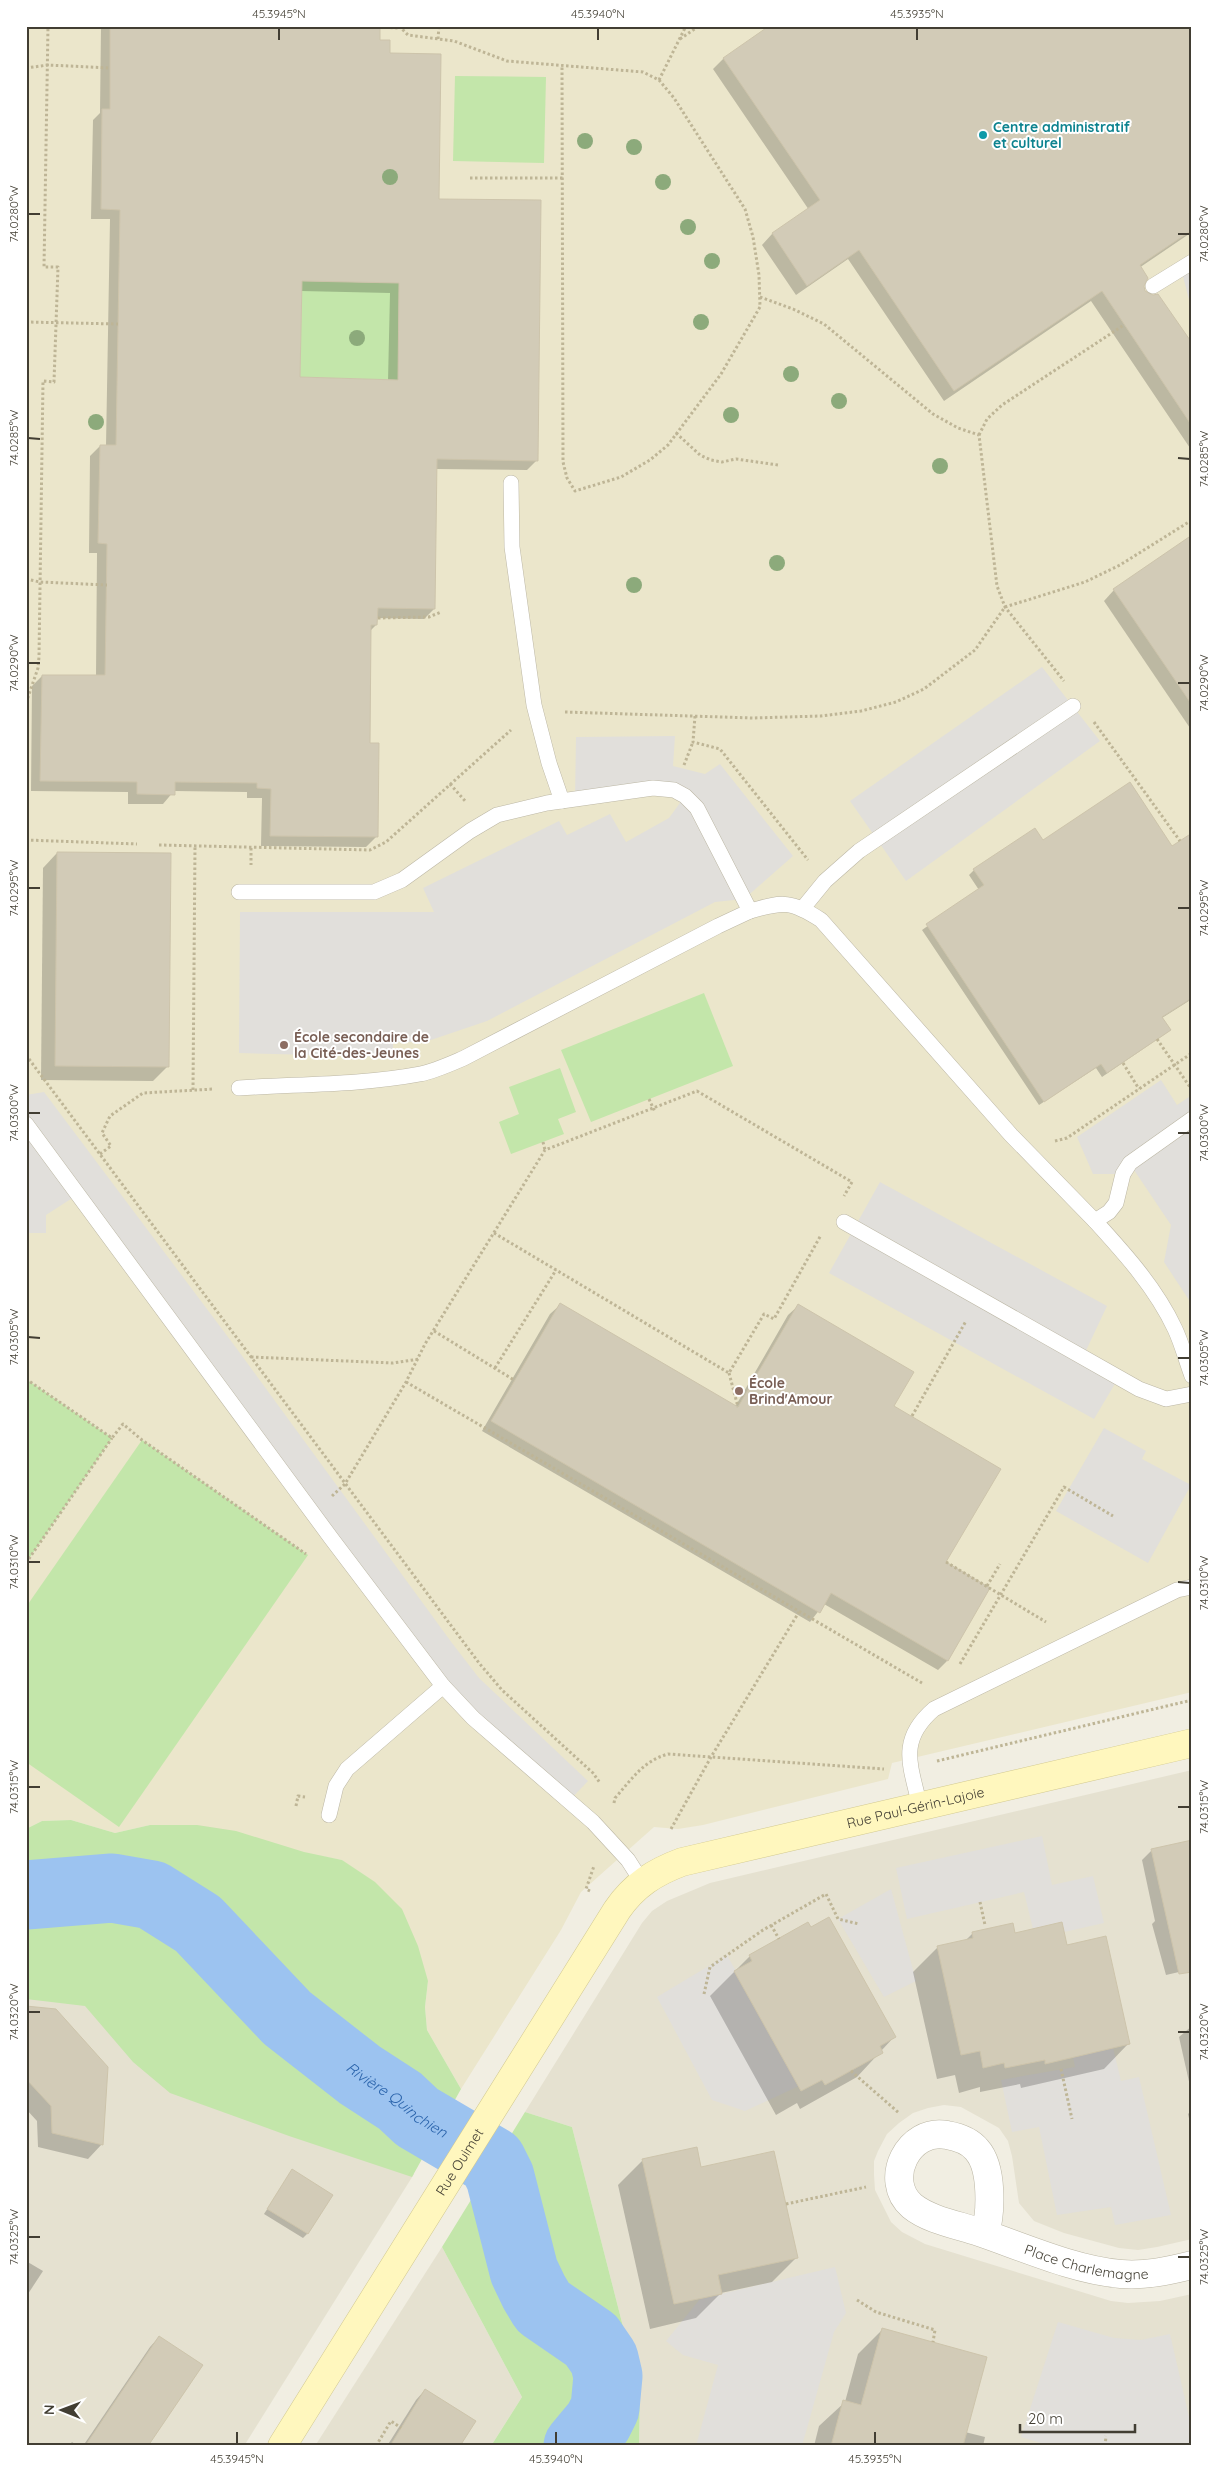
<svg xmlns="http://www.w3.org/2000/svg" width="1218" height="2472" font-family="Quicksand,sans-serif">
	<rect width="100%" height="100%" fill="#f1eee2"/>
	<g fill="#e5e1d0">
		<path d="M 1192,1770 L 1192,2239 L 1157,2247 L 1138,2250 L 1119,2248 L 1064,2233 L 1034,2221 L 1019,2203 L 1012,2156 L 1008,2141 L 999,2128 L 961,2107 L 944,2105 L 928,2108 L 913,2113 L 899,2123 L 887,2134 L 878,2151 L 874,2161 L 874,2175 L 875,2190 L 891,2222 L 902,2232 L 925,2244 L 1111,2301 L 1128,2303 L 1160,2301 L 1192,2294 L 1192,2446 L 639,2446 L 640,2393 L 572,2127 L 525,2112 L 642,1923 L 652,1911 L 667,1901 L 710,1883 Z"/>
		<path d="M 26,1922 L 414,2174 L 244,2446 L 26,2446 Z"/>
		<path d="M 442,2247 L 522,2397 L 491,2446 L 315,2446 Z"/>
	</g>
	<path fill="#ebe6cb" d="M 26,26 L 1192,26 L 1192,1692 L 892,1763 L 888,1779 L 703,1825 L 678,1829 L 654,1827 L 581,1892 L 561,1930 L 461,2089 L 427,2030 L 425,2007 L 428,1981 L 342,1860 L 150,1825 L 115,1833 L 71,1820 L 42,1821 L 26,1829 Z"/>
	<g fill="#c3e6aa">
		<path d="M 455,76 L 546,77 L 544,163 L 453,161 Z"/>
		<path d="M 302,281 L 399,283 L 398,380 L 300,377 Z"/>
		<path d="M 704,993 L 733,1066 L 591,1122 L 561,1050 Z"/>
		<path d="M 560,1068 L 576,1112 L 558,1119 L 564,1134 L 511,1154 L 499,1122 L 519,1114 L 509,1087 Z"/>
		<path d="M 26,1379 L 112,1438 L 26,1563 Z"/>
		<path d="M 142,1440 L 308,1555 L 119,1827 L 26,1762 L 26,1607 Z"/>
		<path d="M 71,1820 L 115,1833 L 150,1825 L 197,1825 L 236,1831 L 304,1852 L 342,1860 L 375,1882 L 402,1909 L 418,1946 L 428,1981 L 425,2007 L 427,2030 L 461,2089 L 412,2177 L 289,2136 L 170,2093 L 133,2062 L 85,2006 L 26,1999 L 26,1829 L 42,1821 Z"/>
		<path d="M 525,2112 L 572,2127 L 640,2393 L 639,2446 L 491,2446 L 522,2397 L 442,2247 Z"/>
	</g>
	<g fill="#e1dfdb">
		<path d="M 1192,262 L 1192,311 L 1181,269 Z"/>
		<path d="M 1042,667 L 1100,741 L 906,881 L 850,801 Z"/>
		<path d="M 675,736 L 673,766 L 705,774 L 720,764 L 793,856 L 744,899 L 715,902 L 487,1021 L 425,1042 L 393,1042 L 393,1057 L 239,1053 L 240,912 L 434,912 L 423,888 L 559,821 L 567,835 L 610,814 L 626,842 L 669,818 L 685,796 L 674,790 L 575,799 L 576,737 Z"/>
		<path d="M 1161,1080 L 1177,1105 L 1192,1095 L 1192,1299 L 1189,1300 L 1164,1262 L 1171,1225 L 1130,1164 L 1123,1174 L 1093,1174 L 1077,1137 Z"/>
		<path d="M 44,1092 L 237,1349 L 452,1643 L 479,1678 L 588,1781 L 569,1801 L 473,1718 L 77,1195 L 46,1215 L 46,1233 L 26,1233 L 26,1095 Z"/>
		<path d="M 880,1182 L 1107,1306 L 1083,1357 L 1119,1377 L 1094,1419 L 829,1273 Z"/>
		<path d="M 1104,1428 L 1146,1451 L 1142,1459 L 1191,1485 L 1148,1563 L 1056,1511 Z"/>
		<path d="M 1042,1836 L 1052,1885 L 1093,1876 L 1104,1923 L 1064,1932 L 1062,1922 L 1033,1929 L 1024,1892 L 907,1919 L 896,1868 Z"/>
		<path d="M 891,1889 L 916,1981 L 884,1997 L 838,1919 Z"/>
		<path d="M 727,1955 L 799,2086 L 745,2111 L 712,2100 L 657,1997 Z"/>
		<path d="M 1113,2048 L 1121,2081 L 1139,2077 L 1171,2215 L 1115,2225 L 1111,2207 L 1057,2215 L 1039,2127 L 1012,2132 L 1001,2080 L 1075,2067 L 1073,2057 Z"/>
		<path d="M 835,2267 L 846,2313 L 834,2332 L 802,2446 L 696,2446 L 718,2365 L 683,2355 L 666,2341 L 700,2299 Z"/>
		<path d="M 1058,2322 L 1114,2338 L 1141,2340 L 1170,2334 L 1192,2430 L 1192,2446 L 1051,2446 L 1021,2437 Z"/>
	</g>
	<g fill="#0003" fill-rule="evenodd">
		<path d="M 101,26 L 379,26 L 379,41 L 389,54 L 438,201 L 537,460 L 527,470 L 436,469 L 434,609 L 424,619 L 376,618 L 376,625 L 370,631 L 368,744 L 376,837 L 366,847 L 261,846 L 262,798 L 247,798 L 247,792 L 174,791 L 163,804 L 128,804 L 128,792 L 31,791 L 32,686 L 42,676 L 96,676 L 97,553 L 89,553 L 90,456 L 100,446 L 106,446 L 110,219 L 91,219 L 93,120 L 100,113 ZM 301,291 L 390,293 L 388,381 L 299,379 Z"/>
		<path d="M 1192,32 L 1192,232 L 1139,268 L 1144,292 L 1192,346 L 1192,451 L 1091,301 L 944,401 L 848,259 L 796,295 L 762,245 L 772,234 L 809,210 L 713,69 L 724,58 Z"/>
		<path d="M 1192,536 L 1192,731 L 1104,601 L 1114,590 Z"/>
		<path d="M 1035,829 L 1043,842 L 1192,847 L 1192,999 L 1162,1018 L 1170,1030 L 1165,1034 L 1102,1077 L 1096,1068 L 1039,1105 L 922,930 L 979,890 L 969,875 L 974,870 Z"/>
		<path d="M 57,853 L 167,1067 L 153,1081 L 41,1080 L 43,868 Z"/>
		<path d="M 560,1305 L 735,1407 L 788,1315 L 798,1306 L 944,1562 L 989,1588 L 947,1661 L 938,1670 L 824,1604 L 810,1622 L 482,1431 L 550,1314 Z"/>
		<path d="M 1152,1850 L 1192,1969 L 1166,1975 L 1152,1924 L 1155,1921 L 1142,1860 Z"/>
		<path d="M 973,1933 L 1014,1934 L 1066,1946 L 1128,2044 L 1104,2069 L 1021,2088 L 1020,2084 L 980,2092 L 980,2087 L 959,2093 L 955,2075 L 937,2079 L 913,1972 L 938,1947 L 965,1941 Z"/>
		<path d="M 750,1956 L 894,2037 L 857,2077 L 800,2109 L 797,2103 L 776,2115 L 710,1996 Z"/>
		<path d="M 26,2013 L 102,2144 L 88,2159 L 38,2147 L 37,2121 L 26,2109 Z"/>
		<path d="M 1192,2026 L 1192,2095 L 1179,2037 Z"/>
		<path d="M 1192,2110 L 1192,2131 L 1188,2114 Z"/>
		<path d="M 643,2160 L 700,2168 L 797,2257 L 772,2282 L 721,2293 L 696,2318 L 650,2329 L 618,2185 Z"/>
		<path d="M 292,2171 L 308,2233 L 303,2238 L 264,2214 Z"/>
		<path d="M 26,2261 L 43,2271 L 26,2297 Z"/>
		<path d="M 883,2329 L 965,2432 L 985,2437 L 983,2446 L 814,2446 L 819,2426 L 845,2402 L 858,2354 Z"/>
		<path d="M 159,2337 L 146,2446 L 83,2446 L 150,2347 Z"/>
		<path d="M 425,2390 L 458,2446 L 387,2446 L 416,2400 Z"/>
		<path d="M 72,2442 L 78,2446 L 68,2446 Z"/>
	</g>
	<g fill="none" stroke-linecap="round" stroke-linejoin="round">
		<path stroke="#9cc3f0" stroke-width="69" id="s1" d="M 26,1895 L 112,1888 L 152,1895 L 198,1924 L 287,2018 L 360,2075 L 400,2101 L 417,2117 L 492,2161 L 500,2177 L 524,2271 L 534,2292 L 543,2307 L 591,2340 L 604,2359 L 608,2376 L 605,2408 L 598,2422 L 578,2446"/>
	</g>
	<g fill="#d2cbb7" stroke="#cdc4ab" fill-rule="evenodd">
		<path d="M 110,26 L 380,26 L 380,40 L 390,40 L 390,53 L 441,54 L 439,199 L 541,200 L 538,461 L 437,459 L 435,609 L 378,608 L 377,625 L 371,625 L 370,743 L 379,743 L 378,837 L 270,836 L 271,789 L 257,788 L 257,783 L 175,782 L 175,795 L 137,794 L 137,782 L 40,781 L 42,675 L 105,675 L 107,544 L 98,543 L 100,445 L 116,445 L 120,210 L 101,209 L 102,109 L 110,109 ZM 302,281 L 399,283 L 398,380 L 300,377 Z"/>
		<path d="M 769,26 L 1192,26 L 1192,230 L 1140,265 L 1148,278 L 1144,286 L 1145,291 L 1153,295 L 1158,294 L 1192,343 L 1192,426 L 1102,291 L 954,391 L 859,250 L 807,286 L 772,233 L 820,200 L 723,58 Z"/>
		<path d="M 1192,535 L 1192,705 L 1113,589 Z"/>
		<path d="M 1130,782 L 1172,846 L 1192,833 L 1192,998 L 1162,1017 L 1171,1030 L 1107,1073 L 1101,1064 L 1044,1102 L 926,924 L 984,885 L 973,869 L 1035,828 L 1043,840 Z"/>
		<path d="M 57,852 L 171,853 L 169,1067 L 55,1066 Z"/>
		<path d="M 560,1303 L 738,1407 L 798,1304 L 914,1372 L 894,1406 L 1001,1469 L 946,1562 L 990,1588 L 948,1661 L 831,1593 L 820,1613 L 491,1421 Z"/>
		<path d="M 1192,1840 L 1192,1972 L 1179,1974 L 1151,1849 Z"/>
		<path d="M 829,1917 L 896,2037 L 880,2046 L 883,2053 L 825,2085 L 822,2080 L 801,2091 L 734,1971 L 752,1961 L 749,1955 L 808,1922 L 811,1927 Z"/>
		<path d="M 1062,1922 L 1067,1945 L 1106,1936 L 1130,2044 L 1045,2064 L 1045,2060 L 1005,2068 L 1004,2063 L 983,2068 L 980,2051 L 961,2055 L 937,1946 L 973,1938 L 972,1932 L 1013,1923 L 1015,1933 Z"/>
		<path d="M 26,2006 L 56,2009 L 108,2067 L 103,2145 L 52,2133 L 51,2106 L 26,2079 Z"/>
		<path d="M 697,2147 L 701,2167 L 774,2151 L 798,2258 L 718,2275 L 722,2294 L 674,2304 L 642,2159 Z"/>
		<path d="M 292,2169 L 333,2195 L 308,2234 L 267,2209 Z"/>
		<path d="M 882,2328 L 987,2357 L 963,2446 L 831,2446 L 843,2400 L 861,2405 Z"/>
		<path d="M 159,2336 L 203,2365 L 148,2446 L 85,2446 Z"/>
		<path d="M 425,2389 L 476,2421 L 460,2446 L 390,2446 Z"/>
	</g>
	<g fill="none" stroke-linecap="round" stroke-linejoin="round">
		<defs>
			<g id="lane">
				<path d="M 1153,286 L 1192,262"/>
				<path d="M 511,483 L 512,547 L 534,705 L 549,763 L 562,801"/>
				<path d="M 803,908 L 825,881 L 859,851 L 1073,706"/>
				<path d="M 750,911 C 784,901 791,901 821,920 L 1011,1135 L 1095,1221"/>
				<path d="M 239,1088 C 299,1084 361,1085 420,1074 C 435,1071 450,1064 464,1058 L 718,926 L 750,911 L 697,808 L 685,796 L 674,790 L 653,788 L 547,803 L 497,815 L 470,831 L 402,880 L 374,892 L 239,892"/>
				<path d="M 1192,1119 L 1130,1163 L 1123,1174 L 1116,1203 L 1109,1212 L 1095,1221 C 1125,1254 1156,1288 1175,1329 C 1182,1344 1186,1360 1192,1376"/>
				<path d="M 26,1124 L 331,1538 L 443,1686 L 473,1718 L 593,1822 L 628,1860 L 642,1882"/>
				<path d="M 844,1222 L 1139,1389 L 1166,1399 L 1192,1394"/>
				<path d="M 920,1807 C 911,1766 897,1741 934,1709 L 1177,1590 L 1192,1587"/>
				<path d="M 329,1815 L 336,1786 L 347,1769 L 443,1686"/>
			</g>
			<g id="street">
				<path id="s2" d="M 985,2234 C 991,2213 993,2168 977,2150 C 970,2141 958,2137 947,2135 C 909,2127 882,2180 912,2206 C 929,2220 958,2225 979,2232 C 1023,2247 1074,2270 1121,2274 C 1145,2276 1168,2271 1192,2265"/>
			</g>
			<g id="secondary">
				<path id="s3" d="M 282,2446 L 617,1910 C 634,1885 655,1872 682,1862 L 1192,1743"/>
			</g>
		</defs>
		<use href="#lane" stroke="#bcb7a5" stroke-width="16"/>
		<use href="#street" stroke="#bcb7a5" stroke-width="29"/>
		<use href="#secondary" stroke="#d2c991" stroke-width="29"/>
		<g stroke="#beb596" stroke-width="3" stroke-dasharray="2.5 2.5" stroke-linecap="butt">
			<path d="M 399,26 L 408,35 L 454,41 L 507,61 L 643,72 L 659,80 L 674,98 L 745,209 L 753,237 L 759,275 L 760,307 L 721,374 L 668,445 L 650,460 L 621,477 L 575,491 L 567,478 L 563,462 L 562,66"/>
			<path d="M 380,27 L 399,28"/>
			<path d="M 438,39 L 439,26"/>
			<path d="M 680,39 L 699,26"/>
			<path d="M 26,68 L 48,65 L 110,68"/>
			<path d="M 659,80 L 686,26"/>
			<path d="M 470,178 L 563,178"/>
			<path d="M 760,297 L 793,309 L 824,324 L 933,414 L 958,428 L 979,435 L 997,586 L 1005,607 L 1064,681"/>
			<path d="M 26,322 L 118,324"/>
			<path d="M 676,433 L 700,455 L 711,460 L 722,462 L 736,459 L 778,465"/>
			<path d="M 979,435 L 987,419 L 1002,405 L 1124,325"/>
			<path d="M 26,579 L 40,582 L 107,585"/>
			<path d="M 378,618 L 429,617 L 441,612"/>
			<path d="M 26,703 L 38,668 L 39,657 L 43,381 L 54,382 L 58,267 L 44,267 L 48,26"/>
			<path d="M 565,712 L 753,718 L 821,716 L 861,711 L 896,702 L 924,689 L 975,650 L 1005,607 L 1085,582 L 1120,565 L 1192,520"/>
			<path d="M 695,716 L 693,742 L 720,749 L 808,860"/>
			<path d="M 1094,722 L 1180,841"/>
			<path d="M 684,765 L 693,742"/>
			<path d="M 450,784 L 466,802"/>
			<path d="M 26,840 L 137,844"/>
			<path d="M 159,845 L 370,850 L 386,842 L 511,730"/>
			<path d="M 251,848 L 251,865"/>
			<path d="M 1157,1039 L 1192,1090"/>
			<path d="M 26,1055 L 479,1663 L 502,1690 L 593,1773 L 600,1783"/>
			<path d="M 1123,1063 L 1139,1089"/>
			<path d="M 193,1090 L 195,846"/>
			<path d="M 649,1099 L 655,1112"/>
			<path d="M 1055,1141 L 1067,1138 L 1192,1053"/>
			<path d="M 543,1142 L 545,1150"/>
			<path d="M 100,1154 L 111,1146 L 102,1133 L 110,1116 L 143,1093 L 214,1089"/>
			<path d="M 494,1233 L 729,1373 L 764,1314 L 774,1319 L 821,1235"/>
			<path d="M 434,1331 L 514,1380"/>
			<path d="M 251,1357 L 393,1363 L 419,1359"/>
			<path d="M 495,1368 L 556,1270"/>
			<path d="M 729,1373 L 738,1407"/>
			<path d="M 26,1379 L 112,1438 L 123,1424 L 142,1440 L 306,1554"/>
			<path d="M 406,1382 L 922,1683"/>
			<path d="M 912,1416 L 966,1321"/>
			<path d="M 332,1496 L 345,1484 L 406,1382 L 425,1344 L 545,1150 L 697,1091 L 852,1182 L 844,1196"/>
			<path d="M 946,1562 L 1046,1622"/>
			<path d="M 26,1563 L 112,1438"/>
			<path d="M 987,1586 L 1000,1564"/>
			<path d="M 960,1664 L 1064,1487 L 1113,1516"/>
			<path d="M 937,1761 L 1192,1700"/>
			<path d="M 614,1803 L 615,1798 C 632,1779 643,1761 668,1754 L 884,1769"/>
			<path d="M 296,1806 L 298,1796 L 305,1797"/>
			<path d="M 671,1829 L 711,1757 L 799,1612"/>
			<path d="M 590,1891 L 586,1889 L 594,1866"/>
			<path d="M 980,1902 L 985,1925"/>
			<path d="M 771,1925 L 779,1939"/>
			<path d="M 704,1994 L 710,1967 L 763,1930 L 826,1894 L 838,1919 L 859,1924"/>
			<path d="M 1061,2069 L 1072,2119"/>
			<path d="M 851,2071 L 899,2113"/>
			<path d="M 786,2204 L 866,2187"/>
			<path d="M 857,2300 L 876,2312 L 935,2330 L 933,2342"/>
			<path d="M 376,2446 L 391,2421 L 401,2428"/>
			<path d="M 1105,2446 L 1106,2436"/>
		</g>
		<use href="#lane" stroke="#fff" stroke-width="15"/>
		<use href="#street" stroke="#fff" stroke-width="28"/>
		<use href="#secondary" stroke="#fff7be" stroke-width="28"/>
	</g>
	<g fill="#8caa7b">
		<circle cx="585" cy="141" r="8"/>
		<circle cx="634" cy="147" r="8"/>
		<circle cx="390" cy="177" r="8"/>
		<circle cx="663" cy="182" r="8"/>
		<circle cx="688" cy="227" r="8"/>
		<circle cx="712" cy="261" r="8"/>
		<circle cx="701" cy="322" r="8"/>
		<circle cx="357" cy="338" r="8"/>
		<circle cx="791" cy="374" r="8"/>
		<circle cx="839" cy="401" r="8"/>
		<circle cx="731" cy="415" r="8"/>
		<circle cx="96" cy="422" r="8"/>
		<circle cx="940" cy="466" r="8"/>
		<circle cx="777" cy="563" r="8"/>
		<circle cx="634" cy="585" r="8"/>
	</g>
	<path fill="none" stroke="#423e33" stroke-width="2" d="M 279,40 L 279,28M 598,40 L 598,28M 917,40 L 917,28M 28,214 L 40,214M 1178,234 L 1190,234M 28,438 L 40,439M 1178,458 L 1190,459M 28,663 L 40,663M 1178,683 L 1190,683M 28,888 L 40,888M 1178,908 L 1190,908M 28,1113 L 40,1113M 1178,1133 L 1190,1133M 28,1337 L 40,1338M 1178,1358 L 1190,1358M 28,1562 L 40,1562M 1178,1582 L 1190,1583M 28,1787 L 40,1787M 1178,1807 L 1190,1807M 28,2012 L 40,2012M 1178,2032 L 1190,2032M 28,2237 L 40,2237M 1178,2257 L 1190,2257M 237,2444 L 237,2432M 556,2444 L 556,2432M 875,2444 L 875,2432"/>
	<circle fill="#0f9aa8" stroke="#fff" stroke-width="2" cx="983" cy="135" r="5"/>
	<g fill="#8d6e63" stroke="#fff" stroke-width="2">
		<circle cx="284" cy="1045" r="5"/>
		<circle cx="739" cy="1391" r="5"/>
	</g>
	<g text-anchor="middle" stroke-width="4" stroke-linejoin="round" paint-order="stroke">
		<g font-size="14" font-weight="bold" fill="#0d838f" stroke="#fff" text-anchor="start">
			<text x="993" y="132">Centre administratif<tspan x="993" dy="16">et culturel</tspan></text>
		</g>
		<g font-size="14" font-weight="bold" fill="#785e54" stroke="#fff" text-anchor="start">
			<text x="294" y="1042">École secondaire de<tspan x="294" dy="16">la Cité-des-Jeunes</tspan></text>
			<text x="749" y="1388">École<tspan x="749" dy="16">Brind'Amour</tspan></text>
		</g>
		<g font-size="14" fill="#423e33" stroke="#fff">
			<text dy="5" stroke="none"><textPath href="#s3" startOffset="954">Rue Paul-Gérin-Lajoie</textPath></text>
			<text dy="5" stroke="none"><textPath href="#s3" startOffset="335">Rue Ouimet</textPath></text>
			<text dy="5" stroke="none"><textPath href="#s2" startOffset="411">Place Charlemagne</textPath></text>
		</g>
		<g font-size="15" font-style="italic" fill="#2d66ad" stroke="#fff">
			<text dy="5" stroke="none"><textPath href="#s1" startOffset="448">Rivière Quinchien</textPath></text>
		</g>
	</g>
	<rect width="1218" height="2472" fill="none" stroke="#ffffff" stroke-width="55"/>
	<g transform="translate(62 2410) rotate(271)" stroke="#ffffff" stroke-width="4" paint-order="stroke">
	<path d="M0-4L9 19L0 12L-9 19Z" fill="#423e33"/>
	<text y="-8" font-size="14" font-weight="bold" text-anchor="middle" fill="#423e33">N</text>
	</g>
	<path d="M1020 2424v8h115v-8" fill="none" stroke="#423e33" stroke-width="2.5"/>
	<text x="1028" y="2424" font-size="15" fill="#423e33" stroke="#ffffff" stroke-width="4" paint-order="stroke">20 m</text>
	<rect x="28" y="28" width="1162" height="2416" fill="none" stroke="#423e33" stroke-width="2"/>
	<g font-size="12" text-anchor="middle" fill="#423e33">
		<text x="279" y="18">45.3945°N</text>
		<text x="598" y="18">45.3940°N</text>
		<text x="917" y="18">45.3935°N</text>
		<text transform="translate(14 214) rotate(-90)" y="4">74.0280°W</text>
		<text transform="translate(1204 234) rotate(-90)" y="4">74.0280°W</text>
		<text transform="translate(14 438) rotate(-90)" y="4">74.0285°W</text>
		<text transform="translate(1204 459) rotate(-90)" y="4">74.0285°W</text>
		<text transform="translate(14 663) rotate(-90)" y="4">74.0290°W</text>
		<text transform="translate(1204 683) rotate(-90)" y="4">74.0290°W</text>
		<text transform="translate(14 888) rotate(-90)" y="4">74.0295°W</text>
		<text transform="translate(1204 908) rotate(-90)" y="4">74.0295°W</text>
		<text transform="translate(14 1113) rotate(-90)" y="4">74.0300°W</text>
		<text transform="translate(1204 1133) rotate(-90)" y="4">74.0300°W</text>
		<text transform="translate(14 1337) rotate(-90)" y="4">74.0305°W</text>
		<text transform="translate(1204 1358) rotate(-90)" y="4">74.0305°W</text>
		<text transform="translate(14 1562) rotate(-90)" y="4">74.0310°W</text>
		<text transform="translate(1204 1583) rotate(-90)" y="4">74.0310°W</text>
		<text transform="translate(14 1787) rotate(-90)" y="4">74.0315°W</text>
		<text transform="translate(1204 1807) rotate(-90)" y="4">74.0315°W</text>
		<text transform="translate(14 2012) rotate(-90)" y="4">74.0320°W</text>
		<text transform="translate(1204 2032) rotate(-90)" y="4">74.0320°W</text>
		<text transform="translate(14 2237) rotate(-90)" y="4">74.0325°W</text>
		<text transform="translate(1204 2257) rotate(-90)" y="4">74.0325°W</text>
		<text x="237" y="2463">45.3945°N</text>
		<text x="556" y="2463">45.3940°N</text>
		<text x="875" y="2463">45.3935°N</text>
	</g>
</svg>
